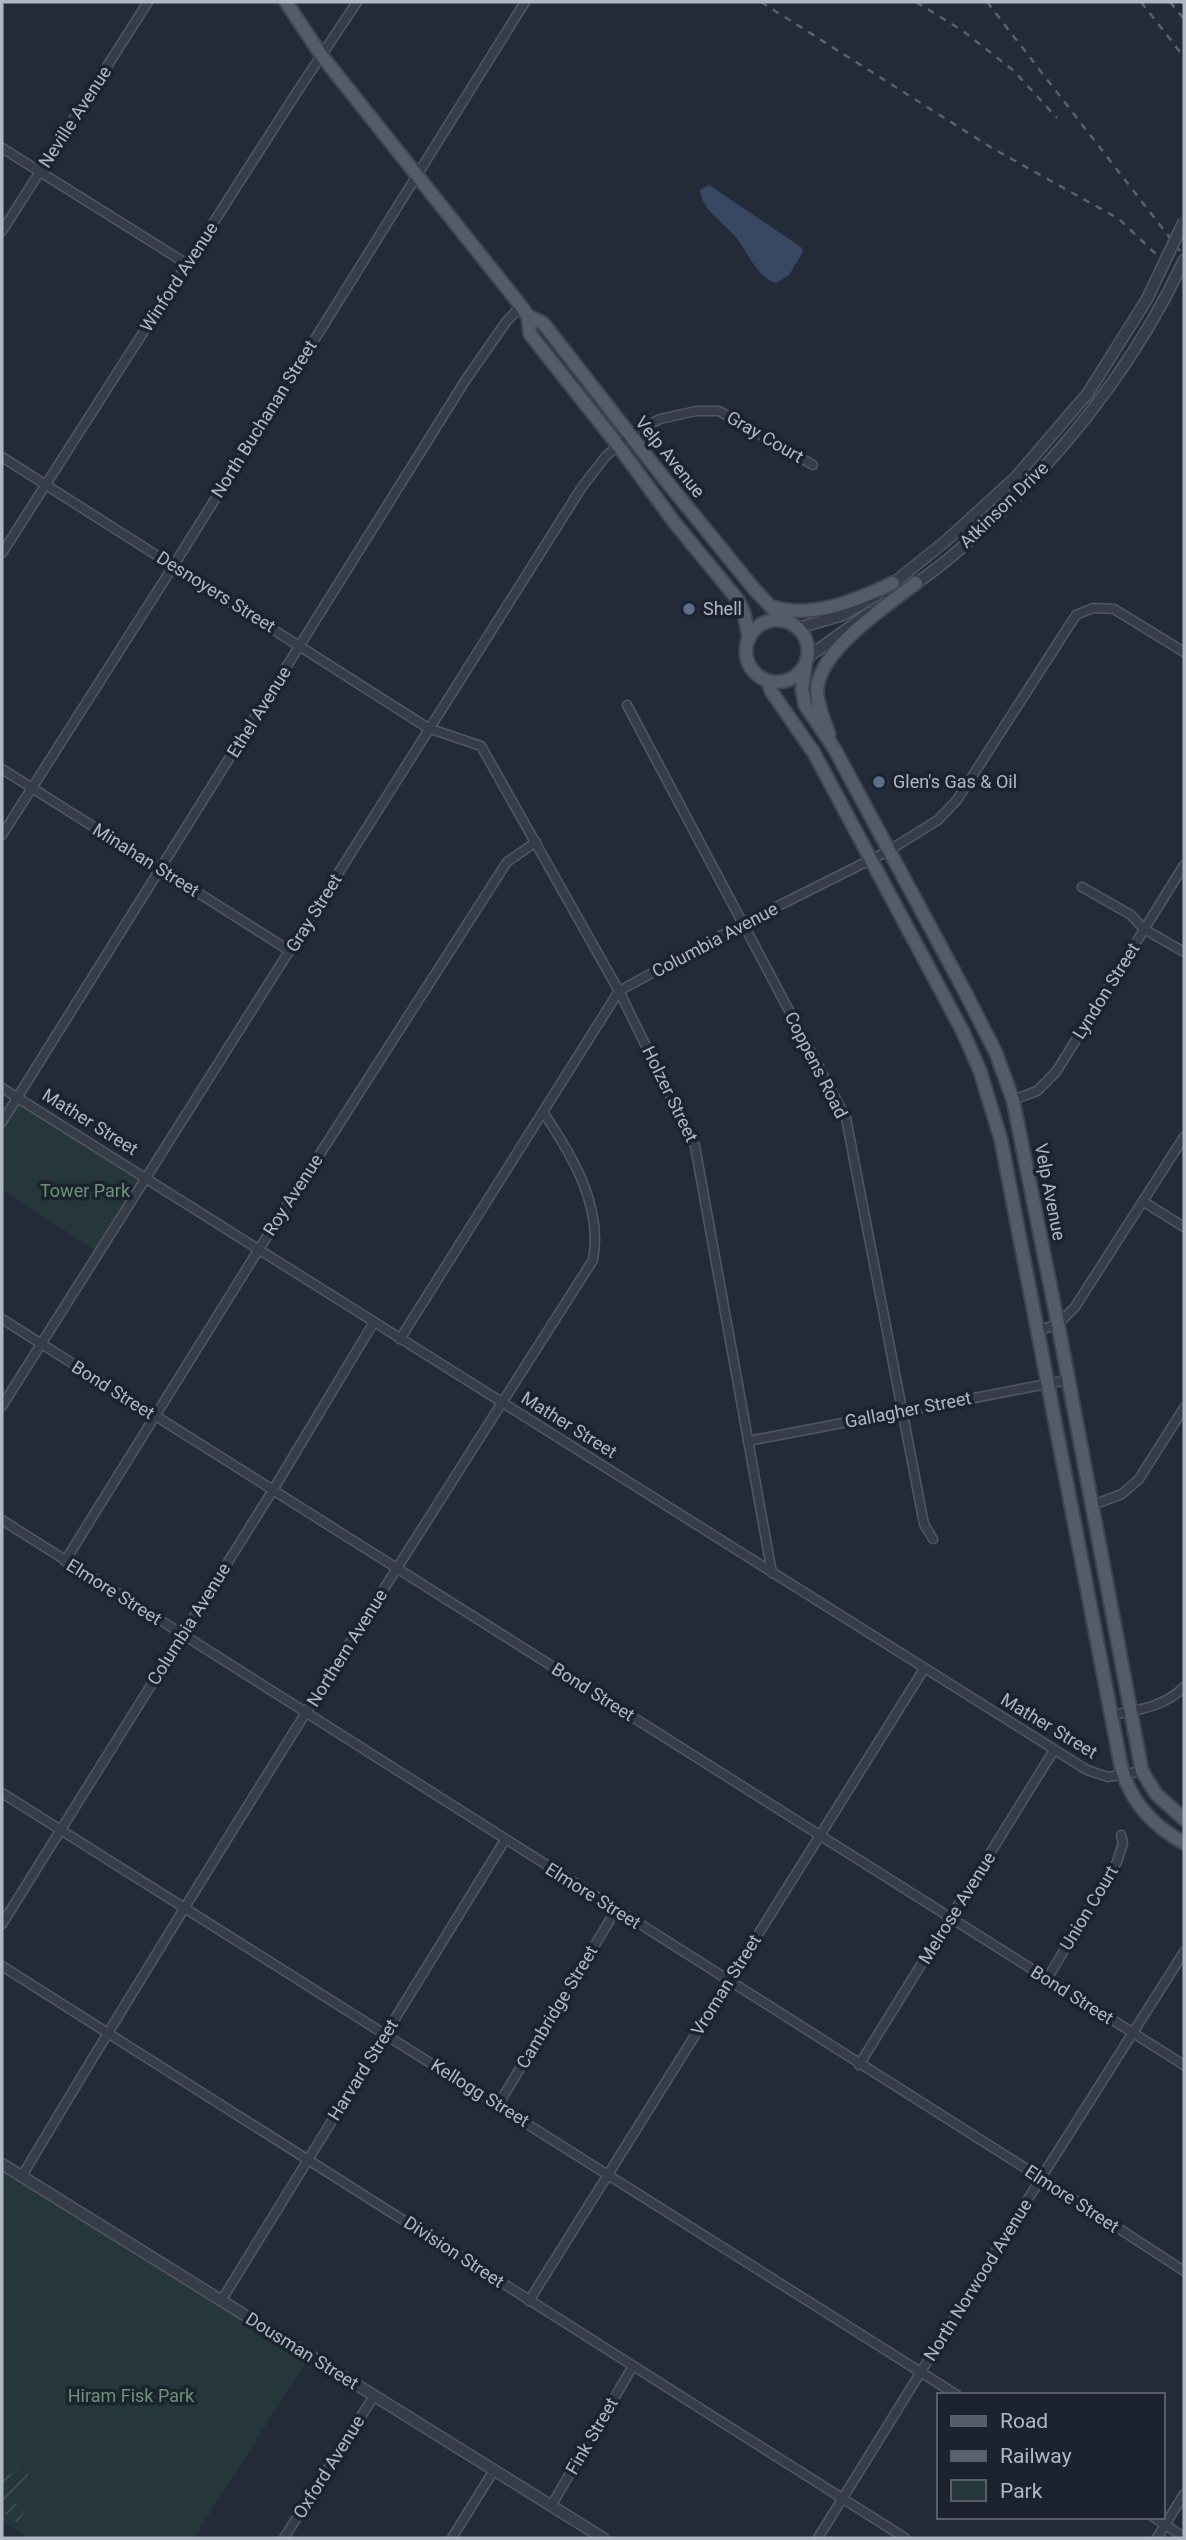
<svg xmlns="http://www.w3.org/2000/svg" width="1186" height="2540" font-family="Roboto,sans-serif">
	<defs>
		<pattern id="garden-furrows" width="10" height="10" patternUnits="userSpaceOnUse" patternTransform="scale(1.75)"><rect width="10" height="10" fill="#25373a"/><path d="M-1 1l2-2M0 10L10 0M9 11l2-2" fill="none" stroke="#425255"/></pattern>
	</defs>
	<rect width="100%" height="100%" fill="#232b39"/>
	<g fill="#25373a">
		<path d="M 17,1098 L 147,1179 L 99,1253 L 2,1189 L 2,1122 Z"/>
		<path d="M 2,2164 L 310,2356 L 194,2538 L 28,2538 L 2,2521 Z"/>
	</g>
	<path fill="url(#garden-furrows)" d="M 18,2467 L 29,2474 L 13,2501 L 26,2509 L 18,2523 L 2,2512 L 2,2477 L 14,2473 Z"/>
	<path fill="#394862" d="M 709,185 L 801,247 L 803,252 L 789,275 L 776,283 C 757,278 747,251 736,237 C 725,224 701,209 700,190 Z"/>
	<g fill="none" stroke-linecap="round" stroke-linejoin="round">
		<defs>
			<g id="minor">
				<path d="M 2,148 L 187,264"/>
				<path d="M 2,231 L 148,2"/>
				<path d="M 2,457 L 428,728 L 481,746 L 619,991 L 695,1146 L 772,1573"/>
				<path d="M 2,553 L 297,92 L 357,2"/>
				<path d="M 627,705 L 846,1118 L 924,1524 L 933,1539"/>
				<path d="M 2,769 L 290,951"/>
				<path d="M 2,835 L 174,565 L 525,2"/>
				<path d="M 1082,887 L 1131,915 L 1144,929 L 1184,952"/>
				<path d="M 2,1088 L 1087,1770 L 1108,1777 L 1142,1771"/>
				<path d="M 1013,1100 L 1037,1091 L 1056,1072 L 1184,865"/>
				<path d="M 2,1122 L 465,381 L 506,322 L 521,306"/>
				<path d="M 1144,1202 L 1184,1227"/>
				<path d="M 2,1319 L 1184,2065"/>
				<path d="M 1037,1331 L 1058,1324 L 1075,1307 L 1184,1137"/>
				<path d="M 400,1339 L 619,991 L 742,924 L 888,851 L 938,820 L 957,800 L 1076,615 L 1093,608 L 1114,609 L 1184,652"/>
				<path d="M 2,1406 L 582,487 L 606,456 L 636,431 L 660,419 L 696,411 L 719,411 L 813,465"/>
				<path d="M 748,1441 L 1068,1380"/>
				<path d="M 1093,1505 L 1122,1494 L 1139,1479 L 1184,1408"/>
				<path d="M 2,1520 L 1041,2178 L 1184,2271"/>
				<path d="M 65,1561 L 259,1249 L 507,862 L 536,842"/>
				<path d="M 1112,1715 C 1138,1710 1164,1707 1184,1687"/>
				<path d="M 2,1793 L 957,2395"/>
				<path d="M 2,1924 L 273,1490 L 374,1322"/>
				<path d="M 2,1966 L 905,2538"/>
				<path d="M 1047,1979 L 1117,1862 L 1123,1843 L 1121,1835"/>
				<path d="M 859,2065 L 1054,1750"/>
				<path d="M 498,2105 L 616,1910"/>
				<path d="M 22,2176 C 206,1867 399,1564 593,1260 C 603,1206 572,1155 543,1112"/>
				<path d="M 221,2301 L 505,1840"/>
				<path d="M 529,2301 L 924,1669"/>
				<path d="M 551,2506 L 633,2366"/>
				<path d="M 1153,2517 L 1184,2537"/>
				<path d="M 284,2538 L 374,2396"/>
				<path d="M 452,2538 L 494,2470"/>
				<path d="M 818,2538 L 1041,2178 L 1184,1952"/>
				<path d="M 1157,2538 L 1184,2494"/>
			</g>
			<g id="tertiary">
				<path d="M 890,586 L 947,540 L 1016,477 L 1088,393 L 1147,299"/>
				<path d="M 912,586 C 947,563 980,532 1010,503 C 1082,431 1141,352 1184,260"/>
				<path d="M 798,628 L 843,615 L 877,595"/>
				<path d="M 808,657 L 869,613"/>
				<path d="M 2,2164 L 603,2538"/>
			</g>
			<g id="primary">
				<path d="M 286,2 L 322,56 L 521,306 L 528,316 L 530,334 L 617,444 L 674,522 L 738,600 L 744,613 L 749,639"/>
				<path d="M 528,316 L 543,323 L 663,477 L 755,590 L 784,621"/>
				<path d="M 773,607 C 812,619 858,600 893,583"/>
				<circle cx="777" cy="651" r="31"/>
				<path d="M 805,666 L 802,689 L 805,705 L 834,748 L 963,988 L 996,1053 L 1013,1100 L 1058,1324 L 1142,1771 L 1156,1794 L 1184,1819"/>
				<path d="M 768,681 L 771,691 L 814,753 L 963,1032 L 980,1071 L 1001,1140 L 1121,1766 C 1130,1801 1153,1826 1184,1843"/>
				<path d="M 829,734 C 824,721 818,707 817,692 C 817,651 885,607 916,583"/>
			</g>
		</defs>
		<use href="#minor" stroke="#515864" stroke-width="11"/>
		<use href="#tertiary" stroke="#515864" stroke-width="13"/>
		<use href="#primary" stroke="#3f4652" stroke-width="16"/>
		<use href="#minor" stroke="#363d49" stroke-width="8"/>
		<use href="#tertiary" stroke="#363d49" stroke-width="10"/>
		<use href="#primary" stroke="#545c69" stroke-width="12"/>
		<g stroke="#586170" stroke-width="2.5" stroke-dasharray="7 7" stroke-linecap="butt">
			<path d="M 761,2 L 992,148 L 1119,219 L 1157,255"/>
			<path d="M 916,2 L 963,31 L 1014,71 L 1057,118"/>
			<path d="M 987,2 L 1184,256"/>
			<path d="M 1141,2 L 1184,57"/>
			<path d="M 1170,2 L 1184,19"/>
		</g>
		<defs>
			<path id="tertiary-bridge" d="M 1147,299 L 1184,221"/>
		</defs>
		<use href="#tertiary-bridge" stroke="#515864" stroke-width="13" stroke-linecap="butt"/>
		<use href="#tertiary-bridge" stroke="#363d49" stroke-width="10"/>
	</g>
	<g fill="#5c6f8a" stroke="#1c232e" stroke-width="2.5">
		<circle cx="689" cy="609" r="7"/>
		<circle cx="879" cy="782" r="7"/>
	</g>
	<g text-anchor="middle" stroke-width="7" stroke-linejoin="round" paint-order="stroke">
		<g font-size="18" fill="#b1b8c5" stroke="#1c232e">
			<text transform="translate(75 117) rotate(-57)" y="6">Neville Avenue</text>
			<text transform="translate(179 277) rotate(-57)" y="6">Winford Avenue</text>
			<text transform="translate(264 419) rotate(-58)" y="6">North Buchanan Street</text>
			<text transform="translate(765 437) rotate(30)" y="6">Gray Court</text>
			<text transform="translate(670 457) rotate(51)" y="6">Velp Avenue</text>
			<text transform="translate(1004 505) rotate(-44)" y="6">Atkinson Drive</text>
			<text transform="translate(216 592) rotate(32)" y="6">Desnoyers Street</text>
			<text transform="translate(259 712) rotate(-58)" y="6">Ethel Avenue</text>
			<text transform="translate(146 860) rotate(32)" y="6">Minahan Street</text>
			<text transform="translate(314 913) rotate(-58)" y="6">Gray Street</text>
			<text transform="translate(715 940) rotate(-28)" y="6">Columbia Avenue</text>
			<text transform="translate(1106 991) rotate(-58)" y="6">Lyndon Street</text>
			<text transform="translate(816 1065) rotate(63)" y="6">Coppens Road</text>
			<text transform="translate(670 1094) rotate(64)" y="6">Holzer Street</text>
			<text transform="translate(90 1122) rotate(32)" y="6">Mather Street</text>
			<text transform="translate(1050 1192) rotate(79)" y="6">Velp Avenue</text>
			<text transform="translate(293 1195) rotate(-57)" y="6">Roy Avenue</text>
			<text transform="translate(113 1390) rotate(32)" y="6">Bond Street</text>
			<text transform="translate(908 1410) rotate(-11)" y="6">Gallagher Street</text>
			<text transform="translate(569 1425) rotate(32)" y="6">Mather Street</text>
			<text transform="translate(114 1592) rotate(32)" y="6">Elmore Street</text>
			<text transform="translate(189 1624) rotate(-58)" y="6">Columbia Avenue</text>
			<text transform="translate(347 1648) rotate(-58)" y="6">Northern Avenue</text>
			<text transform="translate(593 1692) rotate(32)" y="6">Bond Street</text>
			<text transform="translate(1049 1726) rotate(31)" y="6">Mather Street</text>
			<text transform="translate(593 1896) rotate(32)" y="6">Elmore Street</text>
			<text transform="translate(957 1908) rotate(-58)" y="6">Melrose Avenue</text>
			<text transform="translate(1089 1908) rotate(-59)" y="6">Union Court</text>
			<text transform="translate(726 1985) rotate(-58)" y="6">Vroman Street</text>
			<text transform="translate(1072 1995) rotate(32)" y="6">Bond Street</text>
			<text transform="translate(557 2007) rotate(-59)" y="6">Cambridge Street</text>
			<text transform="translate(363 2070) rotate(-58)" y="6">Harvard Street</text>
			<text transform="translate(480 2093) rotate(32)" y="6">Kellogg Street</text>
			<text transform="translate(1072 2199) rotate(33)" y="6">Elmore Street</text>
			<text transform="translate(454 2252) rotate(33)" y="6">Division Street</text>
			<text transform="translate(978 2280) rotate(-58)" y="6">North Norwood Avenue</text>
			<text transform="translate(302 2351) rotate(32)" y="6">Dousman Street</text>
			<text transform="translate(592 2436) rotate(-60)" y="6">Fink Street</text>
			<text transform="translate(329 2467) rotate(-58)" y="6">Oxford Avenue</text>
		</g>
		<g font-size="18" fill="#b1b8c5" stroke="#1c232e" text-anchor="start">
			<text x="703" y="615">Shell</text>
			<text x="893" y="788">Glen's Gas &amp; Oil</text>
		</g>
		<g font-size="18" fill="#699575" stroke="#1c232e">
			<text x="85" y="1197">Tower Park</text>
			<text x="131" y="2402">Hiram Fisk Park</text>
		</g>
	</g>
	<rect width="1186" height="2540" fill="none" stroke="#b1b8c5" stroke-width="7"/>
	<rect x="937" y="2393" width="228" height="126" fill="#1c232e" stroke="#585f6a" stroke-width="2"/>
	<rect x="951" y="2416" width="35" height="10" fill="#545c69" stroke="#585f6a" stroke-width="2"/>
	<text x="1000" y="2428" font-size="21" fill="#b1b8c5">Road</text>
	<rect x="951" y="2451" width="35" height="10" fill="#586170" stroke="#585f6a" stroke-width="2"/>
	<text x="1000" y="2463" font-size="21" fill="#b1b8c5">Railway</text>
	<rect x="951" y="2480" width="35" height="21" fill="#25373a" stroke="#585f6a" stroke-width="2"/>
	<text x="1000" y="2498" font-size="21" fill="#b1b8c5">Park</text>
</svg>
